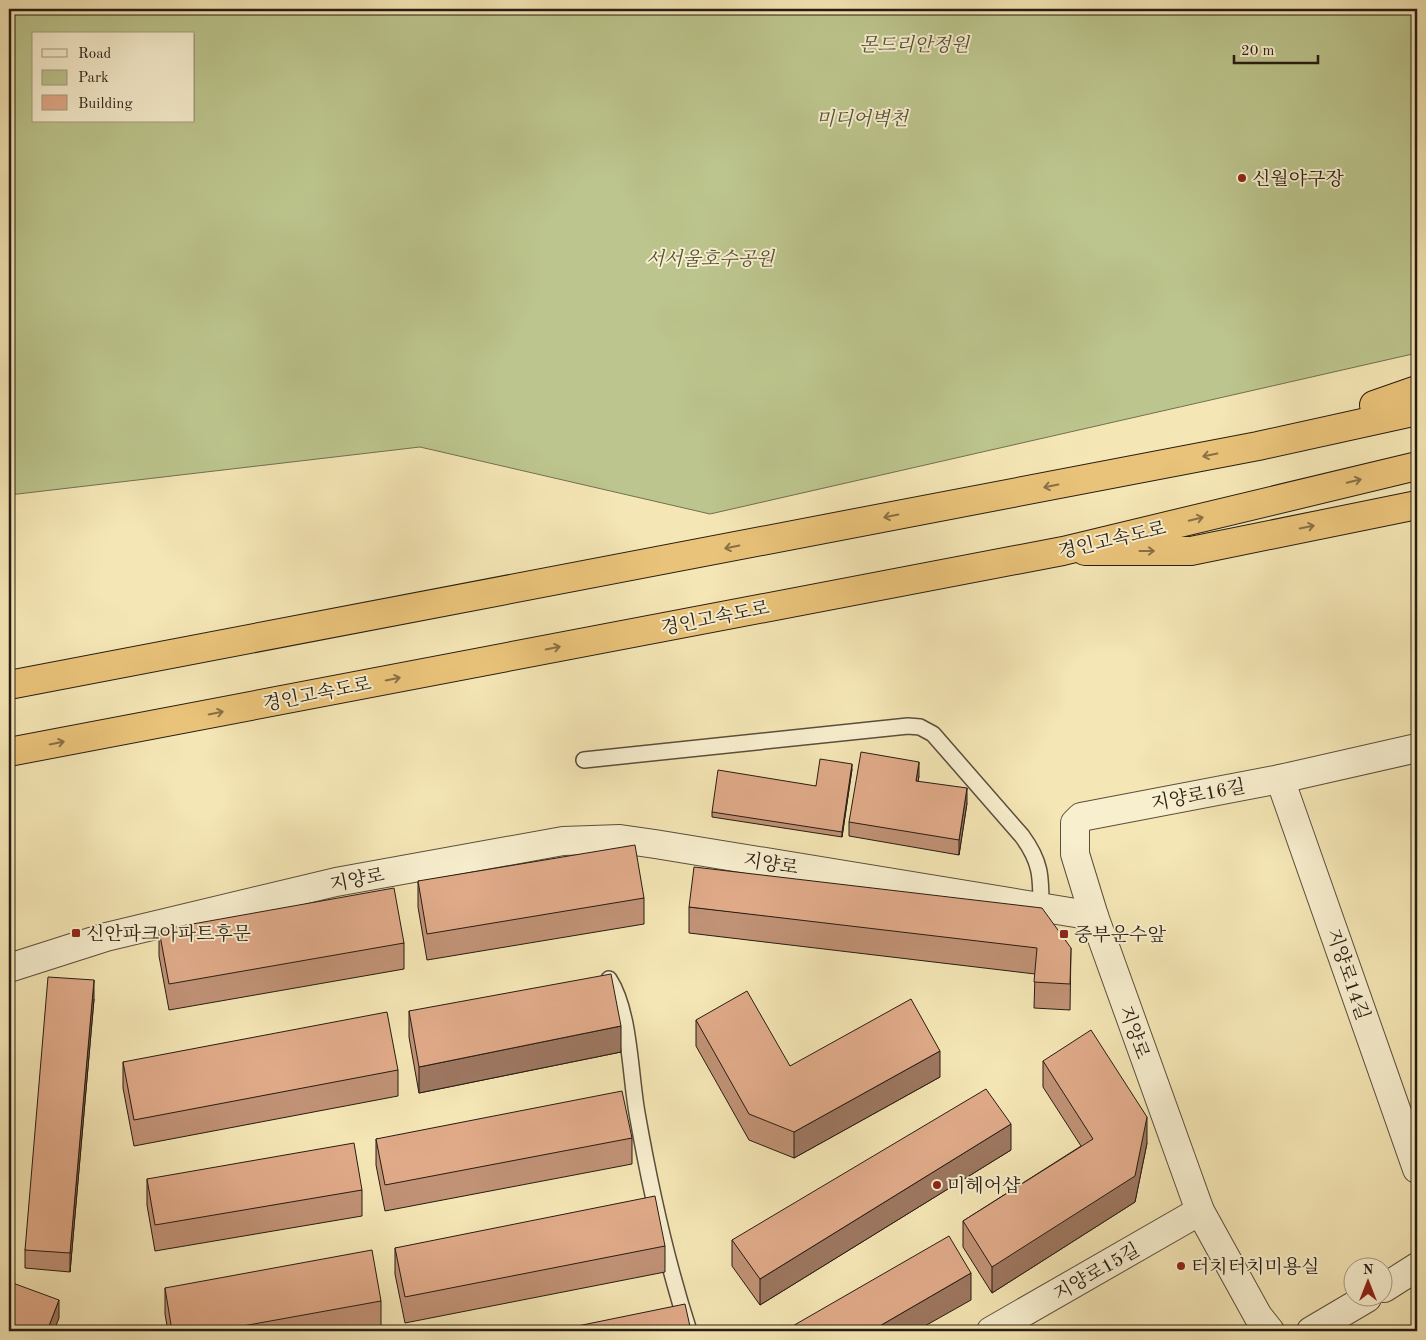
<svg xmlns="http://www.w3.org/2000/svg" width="1426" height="1340" font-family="'Old Standard TT','Noto Serif KR',serif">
	<rect width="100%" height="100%" fill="#f5e6b5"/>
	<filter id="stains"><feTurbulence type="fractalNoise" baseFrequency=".004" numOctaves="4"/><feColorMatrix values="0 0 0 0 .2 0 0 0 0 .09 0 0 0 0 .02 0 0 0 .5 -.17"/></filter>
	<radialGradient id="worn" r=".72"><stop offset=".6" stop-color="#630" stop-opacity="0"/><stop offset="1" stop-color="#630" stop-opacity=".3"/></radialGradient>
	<path fill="#bcc58d" stroke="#727050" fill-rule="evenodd" d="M 9,9 L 1417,9 L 1417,353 L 710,514 L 420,447 L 9,495 ZM 34,34 L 194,34 L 194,121 L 34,121 Z"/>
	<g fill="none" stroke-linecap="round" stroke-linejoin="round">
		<defs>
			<g id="service">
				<path d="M 584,760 L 908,726 L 920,727 L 933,734 L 1022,836 C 1041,862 1041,876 1041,907"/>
				<path d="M 609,979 C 630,1011 630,1074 637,1113 C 650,1187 666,1260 689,1331"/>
			</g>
			<g id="minor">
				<path d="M 1280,779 L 1417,1169"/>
				<path d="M 1094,916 L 1075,854 L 1075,823 L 1081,817 L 1280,779 L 1417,748"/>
				<path d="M 1384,1288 L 1417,1267"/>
				<path d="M 991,1331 L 1200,1211"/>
				<path d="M 1311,1331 L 1367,1298"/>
			</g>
			<path id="tertiary" d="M 9,968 L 106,937 L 336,882 L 563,841 L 620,839 L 655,844 L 1094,916 L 1200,1211 L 1258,1316 L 1270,1331"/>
			<path id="trunk" d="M 1085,551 L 1191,551 L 1417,505"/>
			<g id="motorway">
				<path d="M 1374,405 L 1417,390"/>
				<path d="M 9,685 L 1258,446 L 1417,411"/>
				<path d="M 9,752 L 1063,551 L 1417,466"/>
			</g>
		</defs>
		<use href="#service" stroke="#5a4e3c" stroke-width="18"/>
		<use href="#minor" stroke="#5a4e3c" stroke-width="30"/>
		<use href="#tertiary" stroke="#5a4e3c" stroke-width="30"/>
		<use href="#trunk" stroke="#271c13" stroke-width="30"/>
		<use href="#motorway" stroke="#271c13" stroke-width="30"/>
		<use href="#service" stroke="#f8efcf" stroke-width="15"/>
		<use href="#minor" stroke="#f8efcf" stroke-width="28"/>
		<use href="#tertiary" stroke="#f8efcf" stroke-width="28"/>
		<use href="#trunk" stroke="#eac37a" stroke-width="28"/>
		<use href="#motorway" stroke="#eac37a" stroke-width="28"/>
	</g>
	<g fill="#c19276" stroke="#271c13">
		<path d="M 852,769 L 842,837 L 712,817 L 712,812 L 816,786 Z"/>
		<path d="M 919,776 L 918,781 L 967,803 L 959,855 L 849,836 L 849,822 Z"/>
		<path d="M 418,881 L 644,898 L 644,924 L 427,960 L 418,907 Z"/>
		<path d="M 689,907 L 1071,948 L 1070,1010 L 1034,1008 L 1035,974 L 689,933 Z"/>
		<path d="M 159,930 L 404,943 L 404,969 L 169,1010 L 159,956 Z"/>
		<path d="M 94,999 L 70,1272 L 25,1268 L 25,1250 Z"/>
		<path d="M 409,1011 L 621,1052 L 419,1093 L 409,1037 Z"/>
		<path d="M 696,1020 L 790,1066 L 940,1077 L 794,1158 L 749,1140 L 696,1046 Z"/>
		<path d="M 1043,1061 L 1147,1143 L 1135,1202 L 992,1293 L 963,1247 L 963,1221 L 1081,1146 L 1043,1087 Z"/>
		<path d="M 123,1062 L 398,1070 L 398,1096 L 134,1146 L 123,1088 Z"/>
		<path d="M 632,1138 L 632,1164 L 385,1211 L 376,1165 L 376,1139 Z"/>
		<path d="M 1011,1150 L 760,1305 L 732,1266 L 732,1240 Z"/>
		<path d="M 147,1179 L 362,1190 L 362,1216 L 155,1251 L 147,1205 Z"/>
		<path d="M 665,1246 L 665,1272 L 405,1323 L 395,1274 L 395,1248 Z"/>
		<path d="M 165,1288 L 381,1301 L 381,1327 L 358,1331 L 168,1331 L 165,1314 Z"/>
	</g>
	<g fill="#9d7760" stroke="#271c13">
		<path d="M 919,762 L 919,776 L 916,795 L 916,781 Z"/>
		<path d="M 852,764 L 852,769 L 842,837 L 842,832 Z"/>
		<path d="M 967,788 L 967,803 L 959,855 L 959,840 Z"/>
		<path d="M 94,980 L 94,999 L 70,1272 L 70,1253 Z"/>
		<path d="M 621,1026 L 621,1052 L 419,1093 L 419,1067 Z"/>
		<path d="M 940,1051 L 940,1077 L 794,1158 L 794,1132 Z"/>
		<path d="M 1147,1117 L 1147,1143 L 1135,1202 L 992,1293 L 992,1267 Z"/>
		<path d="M 1011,1124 L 1011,1150 L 760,1305 L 760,1279 Z"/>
		<path d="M 971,1273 L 971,1300 L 916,1331 L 871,1331 Z"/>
		<path d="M 59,1300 L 59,1318 L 54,1331 L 47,1331 Z"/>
	</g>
	<g fill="#e0aa89" stroke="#271c13">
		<path d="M 861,752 L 919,762 L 916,781 L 967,788 L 959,840 L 849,822 Z"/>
		<path d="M 820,759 L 852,764 L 842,832 L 712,812 L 718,770 L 816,786 Z"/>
		<path d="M 635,845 L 644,898 L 427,934 L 418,881 Z"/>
		<path d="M 694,867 L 1042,908 L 1071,948 L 1070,984 L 1034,982 L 1037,948 L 689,907 Z"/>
		<path d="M 394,888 L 404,943 L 169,984 L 159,930 Z"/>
		<path d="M 611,974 L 621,1026 L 419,1067 L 409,1011 Z"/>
		<path d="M 48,977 L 94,980 L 70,1253 L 25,1250 Z"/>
		<path d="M 747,991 L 790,1066 L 911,999 L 940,1051 L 794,1132 L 749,1114 L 696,1020 Z"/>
		<path d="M 387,1012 L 398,1070 L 134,1120 L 123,1062 Z"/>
		<path d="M 1091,1030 L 1147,1117 L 1135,1176 L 992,1267 L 963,1221 L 1093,1139 L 1043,1061 Z"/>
		<path d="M 986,1089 L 1011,1124 L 760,1279 L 732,1240 Z"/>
		<path d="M 622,1091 L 632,1138 L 385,1185 L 376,1139 Z"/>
		<path d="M 354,1143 L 362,1190 L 155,1225 L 147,1179 Z"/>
		<path d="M 655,1196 L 665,1246 L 405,1297 L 395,1248 Z"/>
		<path d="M 949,1236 L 971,1273 L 871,1331 L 784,1331 Z"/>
		<path d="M 372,1250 L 381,1301 L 215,1331 L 172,1331 L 165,1288 Z"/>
		<path d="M 10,1282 L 59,1300 L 47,1331 L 9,1331 L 9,1286 Z"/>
		<path d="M 685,1304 L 691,1331 L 553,1331 Z"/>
	</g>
	<defs><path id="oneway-shaft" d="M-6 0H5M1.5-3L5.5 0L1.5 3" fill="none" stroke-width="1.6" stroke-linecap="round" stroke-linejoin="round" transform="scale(1.25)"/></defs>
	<g stroke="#887046">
		<use href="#oneway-shaft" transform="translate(1210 455) rotate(169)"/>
		<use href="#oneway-shaft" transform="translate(1354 481) rotate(-14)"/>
		<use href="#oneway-shaft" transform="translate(1051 486) rotate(169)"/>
		<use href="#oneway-shaft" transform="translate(891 516) rotate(169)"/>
		<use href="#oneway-shaft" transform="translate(1196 519) rotate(-14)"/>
		<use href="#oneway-shaft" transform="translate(1307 527) rotate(-12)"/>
		<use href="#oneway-shaft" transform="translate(732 547) rotate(169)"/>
		<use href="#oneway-shaft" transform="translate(1147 551)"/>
		<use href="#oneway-shaft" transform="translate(553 648) rotate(-11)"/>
		<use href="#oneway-shaft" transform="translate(393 679) rotate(-11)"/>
		<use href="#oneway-shaft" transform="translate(216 713) rotate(-11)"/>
		<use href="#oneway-shaft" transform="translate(57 743) rotate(-11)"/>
	</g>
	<g fill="#8f2418" stroke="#f8efcf" stroke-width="2">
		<circle cx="1242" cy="178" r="5"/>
		<rect x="71" y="928" width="10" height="10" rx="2.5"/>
		<rect x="1059" y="929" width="10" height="10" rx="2.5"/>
		<circle cx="937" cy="1185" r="5"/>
		<circle cx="1181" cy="1266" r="5"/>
	</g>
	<g text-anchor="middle" stroke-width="4" stroke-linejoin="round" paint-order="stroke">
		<g font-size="19" font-style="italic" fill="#544f38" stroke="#f8efcf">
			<text x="914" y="51">몬드리안정원</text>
			<text x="862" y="125">미디어벽천</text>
			<text x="710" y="265">서서울호수공원</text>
		</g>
		<g font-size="19" fill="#271c13" stroke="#f8efcf" text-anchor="start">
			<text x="1252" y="185">신월야구장</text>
			<text x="86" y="940">신안파크아파트후문</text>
			<text x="1074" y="941">중부운수앞</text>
			<text x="947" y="1192">미헤어샵</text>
			<text x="1191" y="1273">터치터치미용실</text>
		</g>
		<g font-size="19" fill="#271c13" stroke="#f8efcf">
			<text transform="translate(1112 539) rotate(-13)" y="7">경인고속도로</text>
			<text transform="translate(715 617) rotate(-11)" y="7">경인고속도로</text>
			<text transform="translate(317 693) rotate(-11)" y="7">경인고속도로</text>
			<text transform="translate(1198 794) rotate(-11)" y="7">지양로16길</text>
			<text transform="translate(771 863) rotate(9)" y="7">지양로</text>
			<text transform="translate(357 879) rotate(-11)" y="7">지양로</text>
			<text transform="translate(1349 974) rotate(71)" y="7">지양로14길</text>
			<text transform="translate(1135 1032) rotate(70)" y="7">지양로</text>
			<text transform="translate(1096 1271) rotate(-30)" y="7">지양로15길</text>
		</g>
	</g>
	<rect width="1426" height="1340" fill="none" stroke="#f5e6b5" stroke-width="30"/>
	<rect x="10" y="10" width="1406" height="1320" fill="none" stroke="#271c13" stroke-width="2.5"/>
	<rect x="15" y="15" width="1396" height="1310" fill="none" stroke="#271c13"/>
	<rect x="32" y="32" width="162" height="90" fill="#f8efcf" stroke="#a49b84"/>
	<rect x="42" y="49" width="25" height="8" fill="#f8efcf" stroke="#a49b84"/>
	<text x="78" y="58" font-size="15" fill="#271c13">Road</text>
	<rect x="42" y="70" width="25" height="15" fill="#bcc58d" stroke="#a49b84"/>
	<text x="78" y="82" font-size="15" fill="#271c13">Park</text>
	<rect x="42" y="95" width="25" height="15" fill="#e0aa89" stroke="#a49b84"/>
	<text x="78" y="108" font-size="15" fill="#271c13">Building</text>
	<g transform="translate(1368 1282)"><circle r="24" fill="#f8efcf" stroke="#a49b84"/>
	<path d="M0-4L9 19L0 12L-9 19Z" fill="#8f2418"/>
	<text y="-8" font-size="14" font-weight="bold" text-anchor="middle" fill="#271c13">N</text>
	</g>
	<path d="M1234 55v8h84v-8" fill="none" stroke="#271c13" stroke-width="2.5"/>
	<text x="1241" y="55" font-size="15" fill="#271c13" stroke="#f8efcf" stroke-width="4" paint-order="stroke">20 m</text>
	<rect width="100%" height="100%" filter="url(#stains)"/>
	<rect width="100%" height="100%" fill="url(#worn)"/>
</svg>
